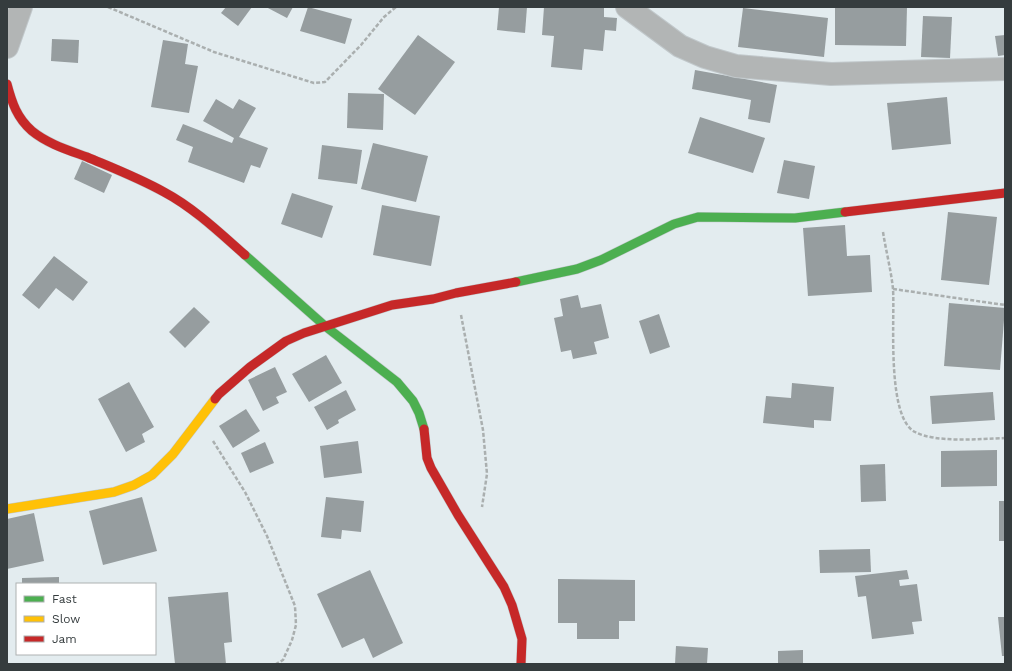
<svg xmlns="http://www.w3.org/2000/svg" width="1012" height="671" font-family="'Work Sans',sans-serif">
	<rect width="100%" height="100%" fill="#e3ecef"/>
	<g fill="#969d9f">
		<path d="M 226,7 L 252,7 L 238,26 L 221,13 Z"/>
		<path d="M 266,7 L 293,7 L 287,18 Z"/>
		<path d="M 308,7 L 352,19 L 345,44 L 300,31 Z"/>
		<path d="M 499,7 L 527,7 L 525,33 L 497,30 Z"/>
		<path d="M 544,7 L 604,7 L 604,17 L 617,18 L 616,31 L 605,30 L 603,51 L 584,49 L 582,70 L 551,67 L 554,36 L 542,35 Z"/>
		<path d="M 835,7 L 907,7 L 906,46 L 835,45 Z"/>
		<path d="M 743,8 L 828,18 L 824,57 L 738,47 Z"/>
		<path d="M 923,16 L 952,17 L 950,58 L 921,57 Z"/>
		<path d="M 418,35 L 455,62 L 415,115 L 378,89 Z"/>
		<path d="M 1005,35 L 1005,55 L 998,56 L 995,36 Z"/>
		<path d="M 52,39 L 79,40 L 78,63 L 51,61 Z"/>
		<path d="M 163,40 L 188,44 L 185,64 L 198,66 L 189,113 L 151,107 Z"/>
		<path d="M 695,70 L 777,85 L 770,123 L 748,119 L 751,100 L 692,89 Z"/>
		<path d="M 348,93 L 384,94 L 383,130 L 347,128 Z"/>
		<path d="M 947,97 L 951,144 L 892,150 L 887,103 Z"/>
		<path d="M 216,99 L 233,109 L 239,99 L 256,108 L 239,137 L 268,148 L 260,168 L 251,165 L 244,183 L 188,162 L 193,147 L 176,140 L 183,124 L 232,143 L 234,138 L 203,121 Z"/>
		<path d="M 700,117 L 765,138 L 753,173 L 688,153 Z"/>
		<path d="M 373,143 L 428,156 L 416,202 L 361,189 Z"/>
		<path d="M 322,145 L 362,150 L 357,184 L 318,179 Z"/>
		<path d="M 784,160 L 815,166 L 809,199 L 777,193 Z"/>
		<path d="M 82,161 L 112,175 L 104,193 L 74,179 Z"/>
		<path d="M 292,193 L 333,206 L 322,238 L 281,224 Z"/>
		<path d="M 382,205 L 440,216 L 431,266 L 373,255 Z"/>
		<path d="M 948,212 L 997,217 L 989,285 L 941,280 Z"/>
		<path d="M 845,225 L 847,256 L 870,255 L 872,292 L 808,296 L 803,228 Z"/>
		<path d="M 54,256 L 88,282 L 73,301 L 56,288 L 39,309 L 22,295 Z"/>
		<path d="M 578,295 L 581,308 L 601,304 L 609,338 L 594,342 L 597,354 L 573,359 L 571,350 L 561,352 L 554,318 L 563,316 L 560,299 Z"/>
		<path d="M 949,303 L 1005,308 L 1000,370 L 944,366 Z"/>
		<path d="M 194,307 L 210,322 L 185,348 L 169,332 Z"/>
		<path d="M 659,314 L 670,347 L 650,354 L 639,321 Z"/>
		<path d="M 326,355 L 342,383 L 309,402 L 292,374 Z"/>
		<path d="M 275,367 L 287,392 L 276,397 L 279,403 L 263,411 L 248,380 Z"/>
		<path d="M 129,382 L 154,427 L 142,434 L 145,442 L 126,452 L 98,399 Z"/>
		<path d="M 792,383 L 834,387 L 831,421 L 814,420 L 814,428 L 763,423 L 766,396 L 791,398 Z"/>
		<path d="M 346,390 L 356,410 L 338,420 L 339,423 L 327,430 L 314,407 Z"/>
		<path d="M 993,392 L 995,420 L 932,424 L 930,396 Z"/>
		<path d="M 246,409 L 260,431 L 233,448 L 219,426 Z"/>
		<path d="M 358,441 L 362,473 L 324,478 L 320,446 Z"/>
		<path d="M 265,442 L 274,463 L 250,473 L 241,453 Z"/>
		<path d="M 997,450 L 997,486 L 941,487 L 941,451 Z"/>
		<path d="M 885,464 L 886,501 L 861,502 L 860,465 Z"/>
		<path d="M 142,497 L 157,551 L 103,565 L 89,511 Z"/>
		<path d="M 326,497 L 364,501 L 361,532 L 342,530 L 341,539 L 321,537 Z"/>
		<rect x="999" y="501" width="6" height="40"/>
		<path d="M 34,513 L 44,561 L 7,569 L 7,519 Z"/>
		<path d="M 870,549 L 871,572 L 820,573 L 819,550 Z"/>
		<path d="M 370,570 L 403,643 L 373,658 L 364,638 L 342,648 L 317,594 Z"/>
		<path d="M 907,570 L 909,579 L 899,580 L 900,586 L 917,584 L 922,621 L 912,622 L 914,634 L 872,639 L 866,596 L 858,597 L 855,576 Z"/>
		<path d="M 59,577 L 59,584 L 22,584 L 22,578 Z"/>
		<path d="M 558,579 L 635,580 L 635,621 L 619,621 L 619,639 L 577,639 L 577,623 L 558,623 Z"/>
		<path d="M 228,592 L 232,642 L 224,643 L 226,664 L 175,664 L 168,597 Z"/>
		<path d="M 998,617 L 1005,617 L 1005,656 L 1002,656 Z"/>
		<path d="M 676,646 L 708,648 L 707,664 L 675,664 Z"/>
		<path d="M 803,650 L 803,664 L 778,664 L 778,651 Z"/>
	</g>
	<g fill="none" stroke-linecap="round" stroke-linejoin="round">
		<defs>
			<g id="street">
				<path d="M 627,7 L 680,46 L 705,57 L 736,66 L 831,74 L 1005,69"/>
				<path d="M 7,47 L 21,7"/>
			</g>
			<g id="fast">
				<path d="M 245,255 L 325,326 L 397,382 L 413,401 L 419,413 L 424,429"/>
				<path d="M 516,282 L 577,269 L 601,260 L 674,224 L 698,217 L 795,218 L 845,212"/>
			</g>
			<path id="slow" d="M 7,509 L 114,492 L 134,485 L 152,475 L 173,454 L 215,399"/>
			<g id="jam">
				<path d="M 7,84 C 12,103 17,118 32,131 C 48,144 68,150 87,157 C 113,168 139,178 164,192 C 194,208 220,233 245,255"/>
				<path d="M 845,212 L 1005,193"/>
				<path d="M 215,399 L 219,394 L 250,367 L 286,341 L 304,333 L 392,305 L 433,299 L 456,293 L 516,282"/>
				<path d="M 424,429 L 427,458 L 431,468 L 458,515 L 504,587 L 512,605 L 522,639 L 521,664"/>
			</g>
		</defs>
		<use href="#street" stroke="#c1c8cb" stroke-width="24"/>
		<use href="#fast" stroke="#c1c8cb" stroke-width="10"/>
		<use href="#slow" stroke="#c1c8cb" stroke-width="10"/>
		<use href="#jam" stroke="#c1c8cb" stroke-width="10"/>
		<g stroke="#aaafaf" stroke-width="2.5" stroke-dasharray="4 2" stroke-linecap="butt">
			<path d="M 108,7 L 214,52 L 314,83 L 325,82 L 361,45 L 384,17 L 396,7"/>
			<path d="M 883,232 C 886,251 891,270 893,289 C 895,318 886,417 915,432 C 936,443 980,439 1005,438"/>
			<path d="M 893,289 L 1005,305"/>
			<path d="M 461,315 L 483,430 L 487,474 L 482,507"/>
			<path d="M 213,441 L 245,492 L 267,536 L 295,606 L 296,625 L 292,640 L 283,660 L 276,664"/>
		</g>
		<use href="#street" stroke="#b2b5b5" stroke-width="22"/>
		<use href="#fast" stroke="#4caf50" stroke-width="9"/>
		<use href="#slow" stroke="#ffc107" stroke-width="9"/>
		<use href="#jam" stroke="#c62828" stroke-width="9"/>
	</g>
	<rect width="1012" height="671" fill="none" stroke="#353c3e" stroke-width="16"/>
	<rect x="16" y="583" width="140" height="72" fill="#ffffff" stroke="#aeb1b2"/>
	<rect x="24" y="596" width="20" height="6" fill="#4caf50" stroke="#aeb1b2"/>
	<text x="52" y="603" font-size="12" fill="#353c3e">Fast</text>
	<rect x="24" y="616" width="20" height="6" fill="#ffc107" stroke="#aeb1b2"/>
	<text x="52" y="623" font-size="12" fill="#353c3e">Slow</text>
	<rect x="24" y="636" width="20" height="6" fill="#c62828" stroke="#aeb1b2"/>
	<text x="52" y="643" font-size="12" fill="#353c3e">Jam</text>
</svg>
